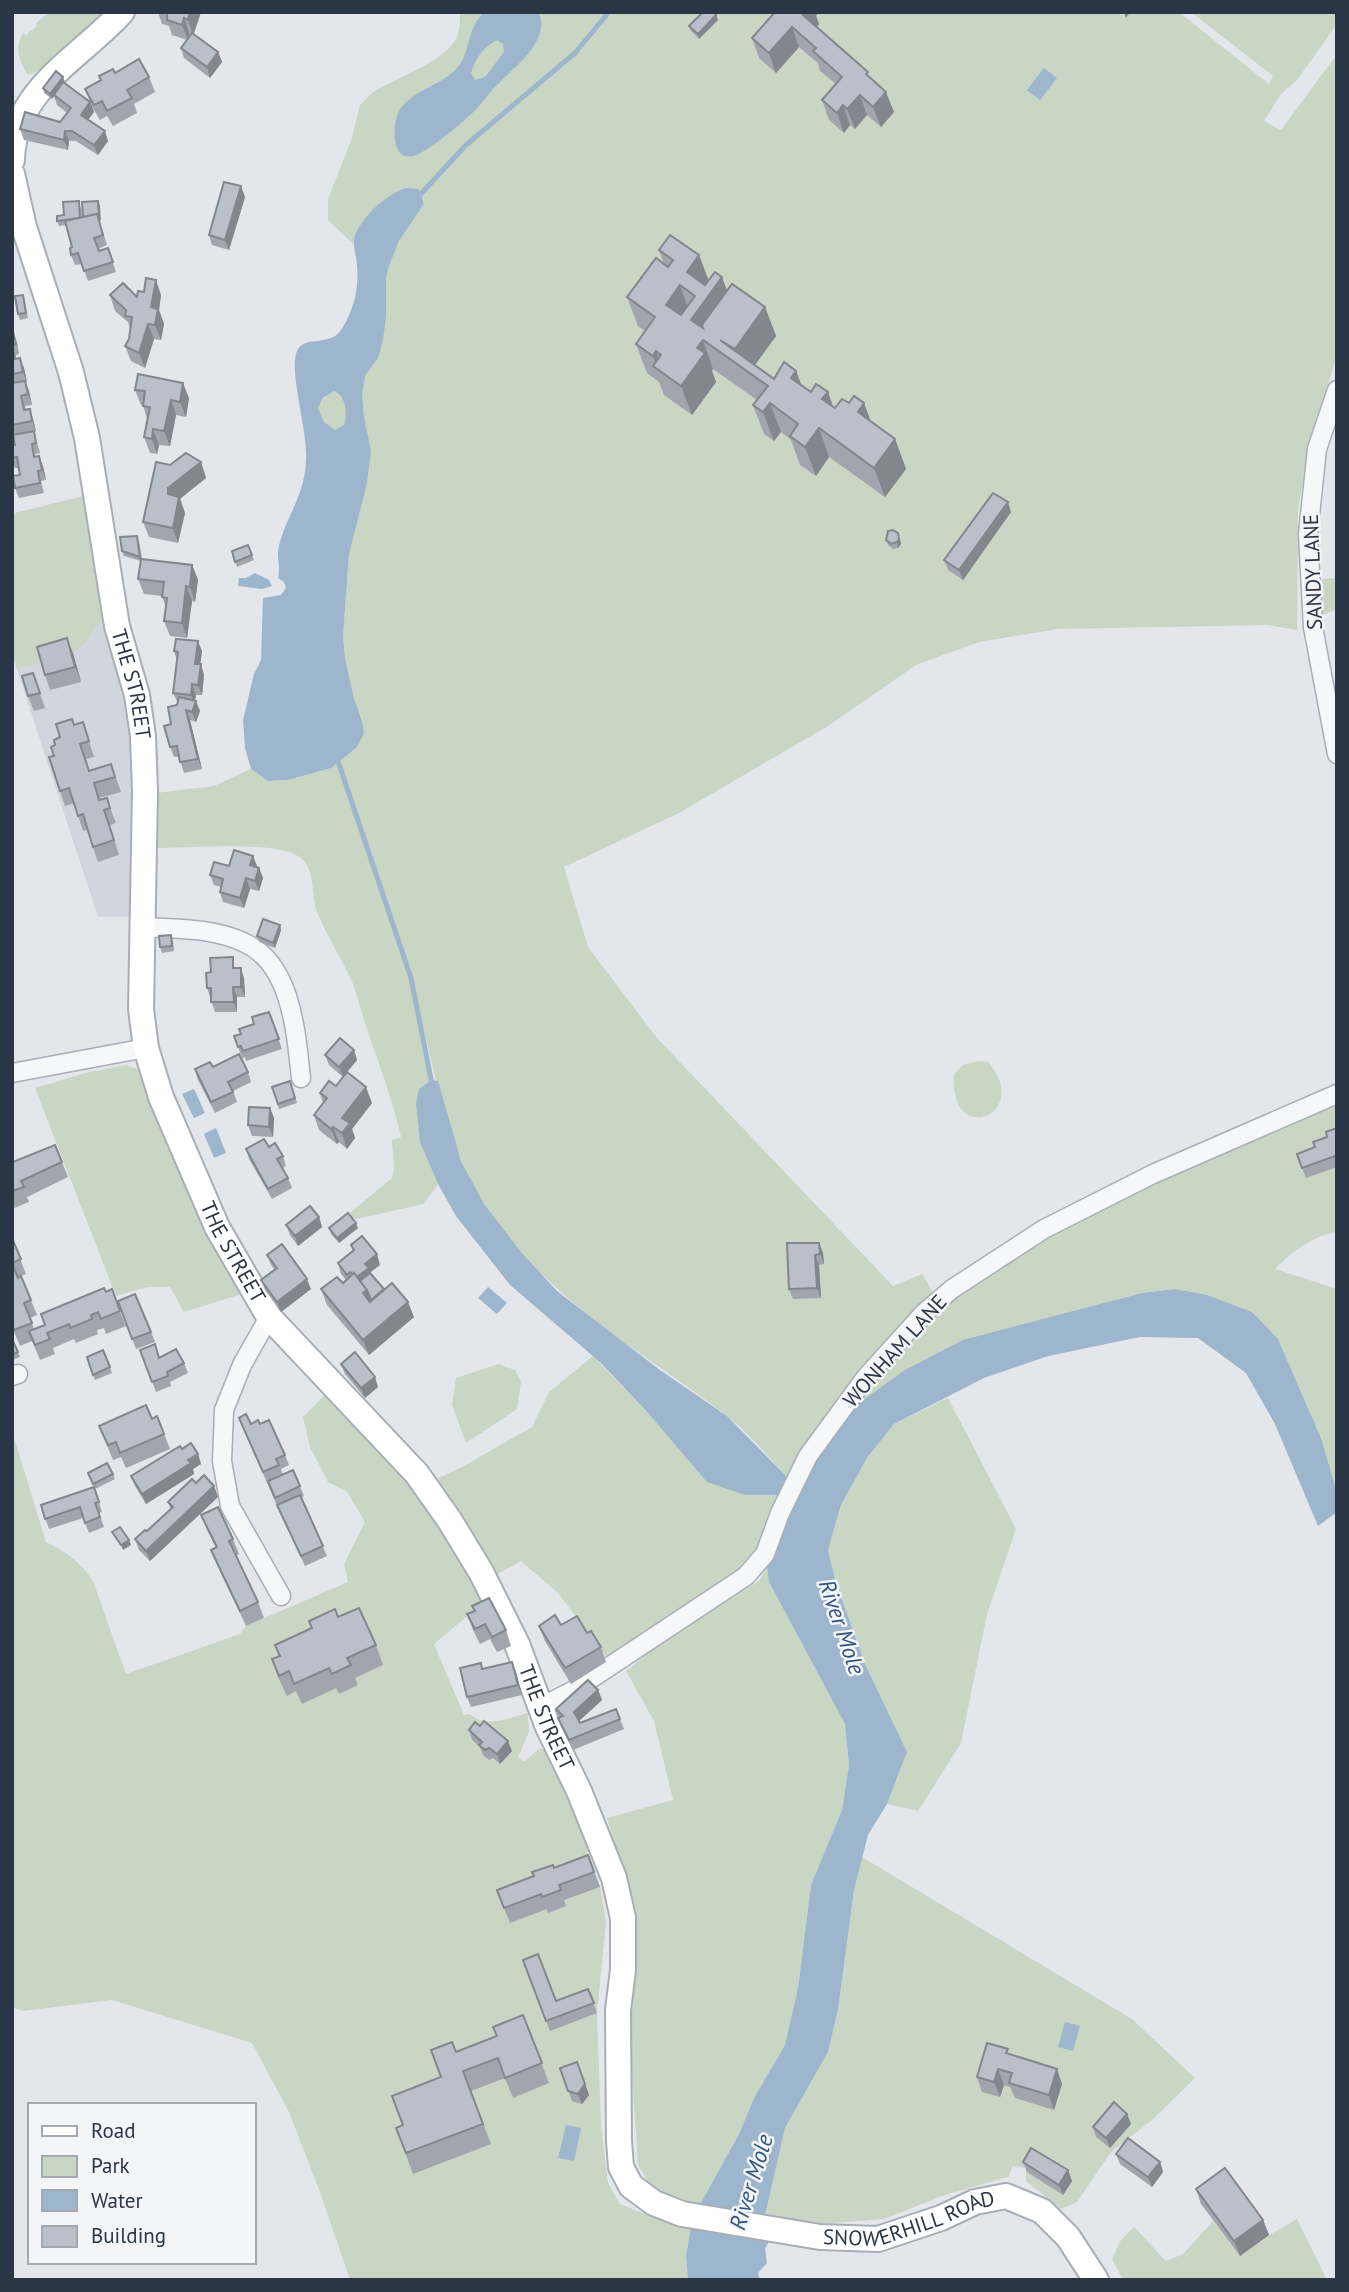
<svg xmlns="http://www.w3.org/2000/svg" width="1349" height="2292" font-family="'PT Sans',sans-serif">
	<rect width="100%" height="100%" fill="#e3e7eb"/>
	<path fill="#d1d6de" d="M 84,496 L 102,619 L 106,638 L 123,685 L 136,750 L 133,917 L 98,917 L 12,654 L 12,524 L 15,513 Z"/>
	<g fill="#c9d6c4">
		<path d="M 49,12 L 107,12 C 90,28 48,71 28,75 C 19,60 14,49 23,33 L 26,35 L 37,26 L 36,23 Z"/>
		<path d="M 460,12 L 1179,12 L 1269,84 L 1273,76 L 1191,12 L 1337,12 L 1337,24 L 1297,80 L 1281,94 L 1264,121 L 1281,130 L 1337,54 L 1337,355 L 1309,445 L 1298,510 L 1297,630 L 1267,625 L 1058,629 L 979,642 L 916,665 L 828,726 L 679,813 L 564,867 L 588,947 L 657,1038 L 893,1286 L 922,1274 L 933,1292 L 903,1327 L 789,1479 C 769,1458 749,1433 726,1415 C 640,1350 543,1297 484,1204 C 446,1145 432,1060 415,993 L 431,1080 L 419,1089 C 412,1123 425,1153 438,1184 L 424,1204 L 356,1219 L 346,1216 L 392,1178 L 394,1169 L 392,1140 L 401,1137 C 393,1101 381,1070 369,1035 C 363,1019 359,1001 353,984 C 343,960 327,937 317,912 C 310,893 317,865 296,855 C 271,841 189,848 158,848 L 156,793 L 214,786 L 251,769 L 268,781 L 288,780 L 331,768 L 356,748 L 363,734 L 362,721 L 354,698 L 345,658 L 343,636 L 349,554 L 354,526 L 338,430 C 326,429 318,416 318,405 L 329,393 L 354,385 L 378,358 L 386,317 L 386,278 L 389,266 L 399,241 L 424,204 L 424,199 L 398,191 C 380,205 357,220 354,245 L 328,220 L 328,199 L 352,138 L 360,105 L 373,92 C 395,79 443,62 456,39 C 460,31 460,21 460,12 Z"/>
		<path d="M 84,496 L 102,619 L 85,643 L 73,653 L 17,669 L 12,654 L 12,524 L 15,513 Z"/>
		<path d="M 1337,578 L 1337,609 L 1322,615 L 1322,579 Z"/>
		<path d="M 978,1061 L 988,1062 C 1034,1114 948,1150 954,1074 L 963,1065 Z"/>
		<path d="M 126,1065 L 143,1071 L 245,1293 L 184,1312 L 170,1287 L 147,1287 L 116,1296 L 35,1088 L 89,1072 Z"/>
		<path d="M 1337,1099 L 1337,1232 C 1312,1236 1292,1252 1275,1269 L 1337,1289 L 1337,1492 L 1321,1438 L 1278,1339 L 1175,1289 L 1142,1293 L 1067,1313 L 855,1406 L 939,1306 L 1058,1228 L 1305,1111 Z"/>
		<path d="M 593,1356 L 649,1414 L 783,1495 L 749,1564 L 608,1659 L 558,1593 L 521,1561 L 493,1577 L 434,1480 L 462,1467 L 532,1427 L 549,1392 Z"/>
		<path d="M 499,1364 L 515,1370 L 521,1382 L 517,1409 L 466,1443 L 452,1405 L 456,1378 Z"/>
		<path d="M 324,1396 L 333,1396 L 397,1467 L 438,1520 L 484,1602 L 434,1644 L 464,1715 L 470,1714 C 487,1729 508,1718 528,1713 L 529,1732 L 518,1757 L 524,1762 L 540,1748 L 547,1751 L 594,1847 L 587,1852 L 600,1887 L 606,1922 L 597,2013 L 601,2126 L 608,2183 L 620,2204 L 650,2216 L 691,2227 L 686,2256 L 688,2280 L 350,2280 L 320,2192 L 289,2112 L 252,2043 L 112,2000 L 23,2011 L 12,2007 L 12,1431 L 46,1542 C 67,1552 80,1562 93,1581 L 126,1674 L 240,1634 L 246,1626 L 348,1582 L 344,1564 L 365,1522 L 347,1492 L 328,1482 L 310,1447 L 303,1417 Z"/>
		<path d="M 948,1398 L 1016,1529 L 987,1614 L 961,1743 L 918,1811 L 887,1804 L 907,1752 L 865,1664 L 836,1583 L 828,1550 L 841,1505 L 867,1458 L 894,1424 Z"/>
		<path d="M 767,1566 L 769,1582 L 845,1724 L 849,1765 L 842,1810 L 811,1885 L 798,1988 L 785,2045 L 754,2098 L 739,2134 L 698,2208 L 652,2189 L 638,2165 L 632,2077 L 632,1903 L 607,1818 L 673,1800 L 654,1721 L 626,1671 L 664,1640 L 759,1581 Z"/>
		<path d="M 862,1857 L 1132,2019 L 1195,2078 L 1151,2121 L 1111,2152 L 1077,2202 L 1061,2209 L 1026,2181 L 1026,2168 L 1013,2166 L 1008,2177 L 945,2195 L 884,2219 L 821,2224 L 765,2216 L 785,2128 L 828,2052 L 838,2010 L 854,1890 Z"/>
		<path d="M 1297,2219 L 1327,2280 L 1123,2280 L 1112,2259 L 1121,2240 L 1134,2227 L 1166,2261 L 1183,2254 L 1213,2221 L 1240,2256 L 1269,2235 Z"/>
	</g>
	<g fill="#9db6cd" fill-rule="evenodd">
		<path d="M 485,12 L 538,12 C 543,21 542,29 538,38 C 530,57 514,67 500,82 C 492,89 486,98 479,106 C 469,118 430,150 416,155 C 390,165 391,122 401,108 C 414,91 437,86 453,72 C 472,57 465,27 485,12 ZM 497,40 L 503,44 L 504,52 L 485,77 L 475,80 L 471,73 C 476,58 483,47 497,40 Z"/>
		<path d="M 1044,68 L 1057,78 L 1040,100 L 1027,90 Z"/>
		<path d="M 406,188 L 418,189 L 421,193 L 424,204 L 399,241 L 389,266 L 386,278 L 386,317 L 383,340 L 378,358 L 365,376 L 362,394 L 364,417 L 371,451 L 367,483 L 349,554 L 343,636 L 345,658 L 354,698 L 362,721 L 364,734 L 356,748 L 331,768 L 288,780 L 268,781 L 251,769 L 245,748 L 243,720 L 254,674 L 261,660 L 263,598 L 281,595 L 286,588 L 284,582 L 278,578 C 281,567 276,557 279,546 C 286,516 305,496 306,460 C 308,432 290,376 296,354 C 302,332 331,350 343,327 C 354,308 359,289 357,266 C 357,258 353,248 354,239 C 359,219 386,194 406,188 ZM 334,391 C 346,396 348,413 344,425 L 335,430 L 324,422 L 318,408 L 323,398 Z"/>
		<path d="M 255,573 L 269,580 L 272,586 L 262,589 L 238,586 L 239,578 L 246,578 Z"/>
		<path d="M 431,1080 L 438,1081 L 461,1161 L 484,1204 L 521,1252 L 557,1291 L 660,1370 L 727,1416 L 789,1479 L 783,1495 L 745,1495 L 707,1482 L 649,1414 L 601,1363 L 510,1285 L 456,1216 L 438,1184 L 420,1142 L 416,1103 L 419,1089 Z"/>
		<path d="M 194,1089 L 205,1113 L 194,1118 L 182,1094 Z"/>
		<path d="M 216,1128 L 226,1153 L 214,1158 L 204,1134 Z"/>
		<path d="M 488,1287 L 507,1303 L 497,1314 L 478,1298 Z"/>
		<path d="M 1175,1289 L 1207,1295 L 1252,1312 L 1278,1339 L 1321,1438 L 1337,1492 L 1337,1512 L 1318,1526 L 1275,1424 L 1246,1373 L 1198,1338 L 1140,1337 L 1048,1356 L 984,1378 L 894,1424 L 867,1458 L 841,1505 L 828,1550 L 836,1583 L 865,1664 L 907,1752 L 887,1804 L 868,1835 L 854,1890 L 838,2010 L 828,2052 L 785,2128 L 765,2216 L 698,2208 L 739,2134 L 754,2098 L 785,2045 L 798,1988 L 811,1885 L 842,1810 L 849,1765 L 845,1724 L 769,1582 L 767,1566 L 781,1529 L 813,1461 L 855,1406 L 905,1370 L 963,1340 L 1142,1293 Z"/>
		<path d="M 1065,2022 L 1080,2026 L 1073,2051 L 1058,2047 Z"/>
		<path d="M 566,2125 L 581,2128 L 574,2161 L 558,2158 Z"/>
		<path d="M 691,2227 L 769,2242 L 765,2248 L 767,2263 L 758,2273 L 760,2280 L 688,2280 L 686,2256 Z"/>
	</g>
	<g fill="none" stroke-linecap="round" stroke-linejoin="round">
		<g stroke="#9db6cd" stroke-width="5">
			<path d="M 418,197 L 466,145 L 575,53 L 609,12"/>
			<path d="M 337,758 L 411,978 L 432,1084"/>
		</g>
		<defs>
			<g id="street">
				<path d="M 1337,390 L 1317,449 L 1308,534 L 1313,627 L 1337,754"/>
				<path d="M 144,927 C 177,929 215,928 245,943 C 292,964 296,1034 301,1078"/>
				<path d="M 12,1073 L 146,1048"/>
				<path d="M 269,1317 L 242,1365 L 224,1410 L 222,1461 L 230,1506 L 281,1596"/>
				<path d="M 12,1376 L 18,1374"/>
				<path d="M 541,1707 L 574,1690 L 746,1576 L 765,1554 L 780,1513 L 808,1456 L 866,1377 L 924,1313 L 952,1289 L 1044,1229 L 1153,1174 L 1337,1094"/>
			</g>
			<g id="secondary">
				<path d="M 12,160 C 13,90 80,58 122,12"/>
				<path id="s1" d="M 12,174 L 24,227 L 71,372 L 87,438 L 117,626 L 137,695 L 143,736 L 145,791 L 141,1009 L 146,1048 L 161,1097 L 217,1227 L 269,1317 L 417,1474 L 450,1521 L 481,1572 L 517,1644 L 548,1727 L 579,1791 L 614,1878 L 623,1918 L 623,1970 L 618,2010 L 619,2141 L 621,2167 L 631,2186 L 654,2203 L 682,2214 L 820,2237 L 878,2239 L 941,2218 L 975,2202 L 1006,2196 L 1042,2211 L 1068,2237 L 1096,2280"/>
			</g>
		</defs>
		<use href="#street" stroke="#a8aeb6" stroke-width="21"/>
		<use href="#secondary" stroke="#a8aeb6" stroke-width="28"/>
		<use href="#street" stroke="#f6f7f9" stroke-width="18"/>
		<use href="#secondary" stroke="#fff" stroke-width="24"/>
	</g>
	<g fill="#a0a5ae">
		<path d="M 158,12 L 201,12 L 194,34 L 218,52 L 222,62 L 210,78 L 184,58 L 181,48 L 187,40 L 172,35 L 169,26 L 162,24 Z"/>
		<path d="M 716,15 L 718,20 L 699,39 L 691,31 L 689,26 Z"/>
		<path d="M 816,16 L 819,24 L 817,27 L 870,78 L 894,112 L 881,127 L 867,115 L 855,129 L 850,125 L 844,133 L 829,120 L 822,100 L 836,84 L 820,71 L 818,63 L 799,47 L 776,73 L 759,58 L 752,38 Z"/>
		<path d="M 115,73 L 149,77 L 155,92 L 134,104 L 137,113 L 113,126 L 107,116 L 100,120 L 91,105 L 94,112 L 88,120 L 108,141 L 98,155 L 76,141 L 69,141 L 68,150 L 24,140 L 20,129 L 60,122 L 67,113 L 57,105 L 54,96 L 52,99 L 44,93 L 43,88 L 65,82 L 64,83 L 90,102 L 85,89 L 101,80 L 99,76 Z"/>
		<path d="M 245,197 L 229,250 L 212,245 L 209,235 Z"/>
		<path d="M 98,201 L 100,206 L 100,222 L 107,245 L 98,249 L 99,251 L 108,248 L 116,272 L 88,281 L 82,264 L 75,265 L 71,255 L 72,247 L 66,225 L 59,226 L 57,221 L 64,215 L 81,207 L 82,218 Z"/>
		<path d="M 659,250 L 699,255 L 709,281 L 765,307 L 776,336 L 755,365 L 774,379 L 796,371 L 802,386 L 811,392 L 828,392 L 833,407 L 835,408 L 849,403 L 864,403 L 870,421 L 895,439 L 906,469 L 885,497 L 829,457 L 816,476 L 800,465 L 791,440 L 781,432 L 774,441 L 764,434 L 753,405 L 757,400 L 713,369 L 712,371 L 716,382 L 692,415 L 664,395 L 659,382 L 647,373 L 636,344 L 645,331 L 638,326 L 627,297 L 664,264 Z"/>
		<path d="M 23,295 L 28,318 L 20,320 L 18,314 Z"/>
		<path d="M 110,295 L 137,297 L 161,295 L 159,310 L 164,324 L 161,340 L 154,339 L 145,368 L 131,361 L 125,346 L 129,339 L 130,329 L 128,322 L 115,311 Z"/>
		<path d="M 12,332 L 13,332 L 17,342 L 19,354 L 16,355 L 16,359 L 20,358 L 24,368 L 27,382 L 26,382 L 32,405 L 25,406 L 26,410 L 33,419 L 36,431 L 34,432 L 40,453 L 35,454 L 36,457 L 43,466 L 46,480 L 41,481 L 44,493 L 19,498 L 15,488 L 20,475 L 19,468 L 15,468 L 12,461 L 12,445 L 15,445 L 12,432 Z"/>
		<path d="M 135,390 L 189,398 L 186,417 L 176,415 L 170,446 L 159,445 L 157,454 L 150,453 L 144,437 L 147,419 L 143,405 L 141,405 Z"/>
		<path d="M 201,462 L 206,478 L 180,498 L 185,513 L 178,543 L 149,537 L 143,522 Z"/>
		<path d="M 1011,512 L 963,580 L 948,570 L 944,560 Z"/>
		<path d="M 900,538 L 901,544 L 898,548 L 893,549 L 888,545 L 886,540 Z"/>
		<path d="M 139,541 L 142,559 L 192,565 L 198,580 L 195,602 L 192,601 L 187,638 L 170,636 L 164,621 L 166,607 L 162,596 L 144,594 L 138,579 L 141,561 L 124,556 L 122,551 Z"/>
		<path d="M 232,551 L 252,555 L 254,560 L 237,567 Z"/>
		<path d="M 174,651 L 202,651 L 200,664 L 204,675 L 202,695 L 196,695 L 195,700 L 200,711 L 196,722 L 190,720 L 202,769 L 184,773 L 179,757 L 174,757 L 170,747 L 171,724 L 178,703 L 173,693 L 177,661 Z"/>
		<path d="M 73,653 L 81,682 L 50,690 L 45,675 Z"/>
		<path d="M 33,673 L 45,708 L 34,711 L 28,696 Z"/>
		<path d="M 83,722 L 94,757 L 86,759 L 89,770 L 111,764 L 121,792 L 99,798 L 100,800 L 107,798 L 112,813 L 116,823 L 110,825 L 119,855 L 98,862 L 87,830 L 83,831 L 74,803 L 65,806 L 60,791 L 54,756 L 55,745 L 60,737 L 74,725 Z"/>
		<path d="M 253,856 L 257,867 L 259,868 L 263,878 L 259,891 L 250,889 L 244,908 L 223,902 L 220,892 L 221,887 L 214,885 L 210,875 Z"/>
		<path d="M 280,925 L 281,930 L 275,948 L 259,942 L 257,936 Z"/>
		<path d="M 173,940 L 174,951 L 162,953 L 160,947 Z"/>
		<path d="M 236,968 L 244,978 L 245,997 L 237,997 L 237,1012 L 215,1012 L 207,988 Z"/>
		<path d="M 269,1012 L 282,1049 L 246,1061 L 245,1057 L 242,1058 L 234,1036 L 241,1034 Z"/>
		<path d="M 354,1050 L 357,1060 L 343,1077 L 329,1065 L 325,1055 Z"/>
		<path d="M 213,1067 L 248,1072 L 251,1082 L 233,1091 L 237,1102 L 215,1113 L 198,1080 L 195,1069 Z"/>
		<path d="M 290,1081 L 297,1103 L 279,1109 L 272,1087 Z"/>
		<path d="M 336,1086 L 372,1103 L 352,1129 L 355,1138 L 347,1149 L 339,1142 L 337,1144 L 319,1130 L 314,1115 L 323,1103 L 320,1093 Z"/>
		<path d="M 270,1108 L 274,1118 L 273,1137 L 252,1136 L 248,1125 Z"/>
		<path d="M 1337,1128 L 1337,1167 L 1306,1178 L 1297,1154 L 1315,1147 Z"/>
		<path d="M 55,1145 L 68,1177 L 27,1197 L 29,1202 L 12,1209 L 12,1160 L 13,1162 Z"/>
		<path d="M 269,1147 L 283,1156 L 286,1166 L 283,1168 L 288,1178 L 292,1188 L 272,1199 L 249,1159 L 246,1149 Z"/>
		<path d="M 319,1217 L 322,1227 L 298,1246 L 290,1235 L 286,1225 Z"/>
		<path d="M 329,1228 L 358,1228 L 339,1243 L 331,1234 Z"/>
		<path d="M 12,1238 L 26,1274 L 21,1276 L 37,1315 L 30,1318 L 34,1329 L 45,1325 L 106,1292 L 120,1311 L 126,1326 L 106,1334 L 104,1328 L 97,1330 L 98,1334 L 76,1343 L 74,1339 L 53,1348 L 55,1354 L 40,1360 L 32,1341 L 20,1346 L 12,1327 Z"/>
		<path d="M 819,1243 L 823,1253 L 824,1264 L 819,1265 L 821,1298 L 793,1299 L 789,1289 Z"/>
		<path d="M 351,1245 L 380,1265 L 370,1273 L 384,1289 L 414,1317 L 369,1355 L 327,1305 L 321,1289 L 343,1283 L 346,1280 L 341,1274 L 338,1263 L 353,1251 Z"/>
		<path d="M 267,1255 L 311,1289 L 281,1312 L 265,1290 L 261,1280 L 275,1270 L 271,1265 Z"/>
		<path d="M 118,1301 L 151,1332 L 155,1342 L 136,1349 Z"/>
		<path d="M 12,1339 L 20,1357 L 12,1360 Z"/>
		<path d="M 103,1350 L 112,1373 L 95,1380 L 87,1357 Z"/>
		<path d="M 140,1350 L 159,1357 L 184,1363 L 188,1373 L 170,1382 L 171,1386 L 156,1392 Z"/>
		<path d="M 341,1364 L 378,1387 L 365,1398 L 345,1374 Z"/>
		<path d="M 239,1418 L 251,1424 L 260,1424 L 285,1455 L 289,1465 L 281,1469 L 283,1475 L 300,1486 L 304,1496 L 301,1498 L 327,1556 L 305,1566 L 281,1515 Z"/>
		<path d="M 152,1419 L 164,1434 L 170,1449 L 126,1468 L 121,1457 L 113,1460 L 99,1426 Z"/>
		<path d="M 182,1449 L 198,1454 L 201,1464 L 193,1469 L 194,1474 L 146,1504 L 135,1486 L 131,1476 Z"/>
		<path d="M 88,1473 L 113,1474 L 115,1479 L 95,1489 Z"/>
		<path d="M 196,1483 L 214,1486 L 218,1497 L 150,1561 L 139,1550 L 135,1539 L 147,1531 L 171,1510 L 168,1502 Z"/>
		<path d="M 94,1487 L 102,1512 L 99,1513 L 104,1527 L 89,1533 L 83,1518 L 49,1529 L 41,1505 Z"/>
		<path d="M 201,1515 L 233,1539 L 239,1554 L 236,1556 L 258,1602 L 264,1618 L 246,1626 L 217,1565 L 211,1550 L 216,1548 L 207,1530 Z"/>
		<path d="M 472,1606 L 506,1630 L 511,1646 L 497,1652 L 490,1639 L 480,1644 L 473,1630 L 467,1614 L 474,1611 Z"/>
		<path d="M 338,1617 L 376,1645 L 383,1665 L 355,1678 L 358,1685 L 339,1694 L 336,1688 L 302,1704 L 296,1691 L 287,1696 L 279,1679 L 272,1659 L 279,1656 L 275,1645 L 311,1628 L 309,1621 Z"/>
		<path d="M 561,1625 L 587,1633 L 601,1647 L 606,1662 L 571,1684 L 545,1641 L 539,1626 Z"/>
		<path d="M 483,1669 L 516,1672 L 522,1695 L 471,1707 L 467,1697 Z"/>
		<path d="M 598,1690 L 602,1700 L 579,1721 L 580,1723 L 616,1709 L 624,1729 L 573,1750 L 562,1728 L 556,1709 Z"/>
		<path d="M 469,1730 L 512,1751 L 500,1764 L 493,1758 L 489,1760 L 483,1755 L 480,1747 L 472,1740 Z"/>
		<path d="M 588,1855 L 600,1887 L 564,1900 L 566,1906 L 548,1913 L 547,1909 L 510,1923 L 497,1890 Z"/>
		<path d="M 523,1960 L 556,2001 L 588,1989 L 597,2013 L 550,2031 Z"/>
		<path d="M 523,2015 L 549,2083 L 513,2098 L 505,2078 L 471,2091 L 491,2144 L 413,2174 L 396,2128 L 403,2125 L 441,2078 L 456,2052 L 497,2036 Z"/>
		<path d="M 1010,2054 L 1062,2084 L 1054,2110 L 1015,2098 L 1010,2087 L 1004,2085 L 1000,2097 L 982,2092 L 977,2077 Z"/>
		<path d="M 577,2062 L 589,2095 L 582,2104 L 572,2101 L 560,2068 Z"/>
		<path d="M 1127,2114 L 1131,2124 L 1110,2148 L 1096,2137 L 1093,2127 Z"/>
		<path d="M 1116,2154 L 1160,2162 L 1163,2172 L 1152,2187 L 1120,2164 Z"/>
		<path d="M 1023,2162 L 1068,2170 L 1072,2181 L 1063,2195 L 1027,2172 Z"/>
		<path d="M 1196,2189 L 1263,2220 L 1269,2235 L 1240,2256 L 1201,2204 Z"/>
	</g>
	<g fill="#82868d">
		<path d="M 190,12 L 201,12 L 193,35 L 188,20 Z"/>
		<path d="M 805,12 L 819,12 L 816,16 L 819,24 L 810,35 L 803,15 Z"/>
		<path d="M 1124,12 L 1130,12 L 1126,18 Z"/>
		<path d="M 716,15 L 718,20 L 699,39 L 698,34 Z"/>
		<path d="M 184,18 L 189,33 L 188,40 L 182,25 Z"/>
		<path d="M 792,27 L 799,47 L 776,73 L 769,53 Z"/>
		<path d="M 218,52 L 222,62 L 210,78 L 207,67 Z"/>
		<path d="M 63,77 L 65,82 L 52,99 L 50,94 Z"/>
		<path d="M 886,92 L 894,112 L 881,127 L 873,107 Z"/>
		<path d="M 860,95 L 867,115 L 855,129 L 847,109 Z"/>
		<path d="M 90,102 L 94,112 L 84,125 L 81,115 Z"/>
		<path d="M 843,105 L 850,125 L 844,133 L 837,113 Z"/>
		<path d="M 65,131 L 69,141 L 68,150 L 64,140 Z"/>
		<path d="M 105,131 L 108,141 L 98,155 L 94,145 Z"/>
		<path d="M 241,186 L 245,197 L 229,250 L 225,240 Z"/>
		<path d="M 98,201 L 100,206 L 101,222 L 99,217 Z"/>
		<path d="M 699,255 L 710,285 L 698,302 L 687,272 Z"/>
		<path d="M 722,277 L 733,306 L 707,341 L 703,340 L 713,369 L 712,371 L 716,382 L 692,415 L 681,386 L 697,348 L 691,320 Z"/>
		<path d="M 156,280 L 161,295 L 159,310 L 164,324 L 161,340 L 155,325 L 151,307 Z"/>
		<path d="M 680,285 L 690,314 L 677,334 L 666,305 Z"/>
		<path d="M 765,307 L 776,336 L 749,373 L 742,368 L 735,349 Z"/>
		<path d="M 148,324 L 154,339 L 145,368 L 139,353 Z"/>
		<path d="M 656,351 L 664,374 L 658,369 L 653,356 Z"/>
		<path d="M 20,358 L 24,368 L 27,382 L 23,372 Z"/>
		<path d="M 796,371 L 807,400 L 791,378 Z"/>
		<path d="M 25,381 L 29,391 L 32,405 L 28,394 Z"/>
		<path d="M 183,383 L 189,398 L 186,417 L 180,402 Z"/>
		<path d="M 828,392 L 838,421 L 822,399 Z"/>
		<path d="M 171,400 L 176,415 L 170,446 L 164,431 Z"/>
		<path d="M 770,403 L 781,432 L 774,441 L 763,412 Z"/>
		<path d="M 864,403 L 875,433 L 858,412 Z"/>
		<path d="M 30,409 L 33,419 L 36,431 L 32,421 Z"/>
		<path d="M 819,428 L 829,457 L 816,476 L 805,447 Z"/>
		<path d="M 153,429 L 159,445 L 157,454 L 152,439 Z"/>
		<path d="M 895,439 L 906,469 L 885,497 L 874,468 Z"/>
		<path d="M 39,456 L 43,466 L 46,480 L 42,470 Z"/>
		<path d="M 201,462 L 206,478 L 180,499 L 185,513 L 178,543 L 173,528 L 168,494 L 168,488 Z"/>
		<path d="M 1008,502 L 1011,512 L 963,580 L 959,570 Z"/>
		<path d="M 898,533 L 901,544 L 898,548 L 897,542 Z"/>
		<path d="M 192,565 L 198,580 L 195,602 L 190,587 Z"/>
		<path d="M 186,586 L 192,601 L 187,638 L 182,623 Z"/>
		<path d="M 67,638 L 73,653 L 81,682 L 75,667 Z"/>
		<path d="M 198,641 L 202,651 L 199,674 L 195,664 Z"/>
		<path d="M 201,664 L 204,675 L 202,695 L 198,685 Z"/>
		<path d="M 192,684 L 196,695 L 194,705 L 191,695 Z"/>
		<path d="M 196,701 L 200,711 L 196,722 L 192,712 Z"/>
		<path d="M 186,710 L 190,720 L 202,769 L 198,759 Z"/>
		<path d="M 253,856 L 257,866 L 254,875 L 250,865 Z"/>
		<path d="M 259,868 L 263,878 L 259,891 L 255,881 Z"/>
		<path d="M 246,878 L 250,889 L 244,908 L 240,898 Z"/>
		<path d="M 280,925 L 281,930 L 275,948 L 273,943 Z"/>
		<path d="M 241,968 L 244,978 L 245,997 L 241,987 Z"/>
		<path d="M 233,987 L 237,997 L 237,1012 L 234,1002 Z"/>
		<path d="M 354,1050 L 357,1060 L 343,1077 L 339,1067 Z"/>
		<path d="M 366,1087 L 372,1103 L 352,1129 L 355,1138 L 347,1149 L 342,1133 L 342,1118 Z"/>
		<path d="M 270,1108 L 274,1118 L 273,1137 L 269,1127 Z"/>
		<path d="M 333,1127 L 339,1142 L 337,1144 L 331,1129 Z"/>
		<path d="M 319,1217 L 322,1227 L 298,1246 L 295,1236 Z"/>
		<path d="M 356,1223 L 358,1228 L 339,1243 L 337,1238 Z"/>
		<path d="M 819,1243 L 823,1253 L 824,1264 L 820,1254 Z"/>
		<path d="M 377,1254 L 380,1265 L 370,1272 L 372,1278 L 361,1287 L 356,1278 L 365,1264 Z"/>
		<path d="M 815,1255 L 819,1265 L 821,1298 L 817,1288 Z"/>
		<path d="M 307,1279 L 311,1289 L 281,1312 L 277,1302 Z"/>
		<path d="M 367,1290 L 373,1305 L 363,1293 Z"/>
		<path d="M 408,1302 L 414,1317 L 369,1355 L 363,1340 Z"/>
		<path d="M 375,1377 L 378,1387 L 365,1398 L 361,1388 Z"/>
		<path d="M 198,1454 L 201,1464 L 193,1469 L 194,1474 L 146,1504 L 142,1494 Z"/>
		<path d="M 214,1486 L 218,1497 L 150,1561 L 146,1551 Z"/>
		<path d="M 129,1540 L 131,1545 L 123,1550 L 121,1545 Z"/>
		<path d="M 512,1662 L 516,1672 L 522,1695 L 518,1685 Z"/>
		<path d="M 598,1690 L 602,1700 L 578,1722 L 574,1712 Z"/>
		<path d="M 508,1741 L 512,1751 L 500,1764 L 497,1754 Z"/>
		<path d="M 998,2069 L 1004,2085 L 1000,2097 L 994,2082 Z"/>
		<path d="M 1057,2069 L 1062,2084 L 1054,2110 L 1049,2095 Z"/>
		<path d="M 585,2084 L 589,2095 L 582,2104 L 578,2094 Z"/>
		<path d="M 1127,2114 L 1131,2124 L 1110,2148 L 1106,2138 Z"/>
		<path d="M 1160,2162 L 1163,2172 L 1152,2187 L 1148,2177 Z"/>
		<path d="M 1068,2170 L 1072,2181 L 1063,2195 L 1059,2185 Z"/>
		<path d="M 1263,2220 L 1269,2235 L 1240,2256 L 1234,2241 Z"/>
	</g>
	<g fill="#bac0ca" stroke="#82868d" stroke-width="2" fill-rule="evenodd">
		<path d="M 167,12 L 190,12 L 188,20 L 184,18 L 182,25 L 167,20 Z"/>
		<path d="M 703,12 L 713,12 L 716,15 L 698,34 L 689,26 Z"/>
		<path d="M 775,12 L 805,12 L 803,15 L 868,72 L 866,74 L 886,92 L 873,107 L 860,95 L 847,109 L 843,105 L 837,113 L 822,100 L 842,77 L 813,51 L 816,48 L 792,27 L 769,53 L 752,38 Z"/>
		<path d="M 192,33 L 218,52 L 207,67 L 181,48 Z"/>
		<path d="M 139,59 L 149,77 L 127,90 L 132,98 L 107,111 L 102,101 L 94,105 L 85,89 L 101,80 L 99,76 L 113,69 L 115,73 Z"/>
		<path d="M 56,71 L 63,77 L 50,94 L 43,88 Z"/>
		<path d="M 63,82 L 90,102 L 81,115 L 105,131 L 94,145 L 72,131 L 65,131 L 64,140 L 20,129 L 25,112 L 60,122 L 71,108 L 54,95 Z"/>
		<path d="M 224,182 L 241,186 L 225,240 L 209,235 Z"/>
		<path d="M 79,201 L 80,218 L 57,221 L 57,216 L 64,215 L 63,202 Z"/>
		<path d="M 98,201 L 99,217 L 97,214 L 83,217 L 82,202 Z"/>
		<path d="M 97,214 L 103,235 L 94,238 L 99,251 L 108,248 L 113,262 L 84,271 L 78,253 L 71,255 L 70,248 L 72,247 L 65,221 Z"/>
		<path d="M 670,235 L 699,255 L 687,272 L 705,285 L 715,272 L 722,277 L 691,320 L 703,328 L 702,325 L 732,284 L 765,307 L 735,349 L 720,340 L 774,379 L 784,362 L 796,371 L 791,378 L 811,392 L 816,384 L 828,392 L 822,399 L 835,408 L 842,399 L 849,403 L 854,396 L 864,403 L 858,412 L 895,439 L 874,468 L 819,428 L 805,447 L 790,436 L 798,424 L 770,403 L 763,412 L 753,405 L 768,386 L 703,340 L 697,348 L 705,353 L 681,386 L 653,366 L 661,355 L 656,351 L 653,356 L 636,344 L 655,317 L 627,297 L 656,258 L 668,267 L 673,260 L 659,250 ZM 680,285 L 695,296 L 681,315 L 666,305 Z"/>
		<path d="M 146,278 L 156,280 L 151,307 L 158,309 L 155,325 L 148,324 L 139,353 L 125,346 L 129,339 L 132,317 L 125,316 L 126,310 L 110,295 L 123,283 L 137,297 L 138,291 L 144,292 Z"/>
		<path d="M 23,295 L 26,313 L 18,314 L 15,296 Z"/>
		<path d="M 12,332 L 13,332 L 16,344 L 12,345 Z"/>
		<path d="M 12,347 L 15,359 L 20,358 L 23,372 L 12,374 Z"/>
		<path d="M 138,374 L 183,383 L 180,402 L 171,400 L 164,431 L 153,429 L 152,439 L 144,437 L 150,407 L 143,406 L 145,391 L 135,390 Z"/>
		<path d="M 25,381 L 28,394 L 21,396 L 24,410 L 30,409 L 32,421 L 12,425 L 12,383 Z"/>
		<path d="M 34,431 L 36,443 L 32,444 L 34,457 L 39,456 L 42,470 L 38,471 L 40,483 L 15,488 L 13,476 L 20,475 L 17,457 L 12,458 L 12,445 L 15,445 L 13,435 Z"/>
		<path d="M 186,453 L 201,462 L 168,488 L 168,494 L 179,497 L 173,528 L 143,522 L 156,462 L 170,465 Z"/>
		<path d="M 993,493 L 1008,502 L 959,570 L 944,560 Z"/>
		<path d="M 893,530 L 898,533 L 899,539 L 897,542 L 891,544 L 886,540 L 888,531 Z"/>
		<path d="M 137,536 L 140,557 L 122,551 L 120,537 Z"/>
		<path d="M 248,545 L 252,555 L 235,562 L 232,551 Z"/>
		<path d="M 141,559 L 192,565 L 190,587 L 186,586 L 182,623 L 164,621 L 167,598 L 162,597 L 164,582 L 138,579 Z"/>
		<path d="M 67,638 L 75,667 L 45,675 L 37,647 Z"/>
		<path d="M 176,639 L 198,641 L 195,664 L 201,664 L 198,685 L 192,684 L 191,695 L 173,693 L 178,652 L 174,651 Z"/>
		<path d="M 33,673 L 40,693 L 28,696 L 22,676 Z"/>
		<path d="M 179,697 L 196,701 L 192,712 L 186,710 L 198,759 L 180,762 L 177,746 L 170,747 L 164,726 L 171,724 L 168,707 L 177,705 Z"/>
		<path d="M 72,719 L 74,725 L 83,722 L 89,741 L 80,744 L 89,771 L 111,764 L 115,777 L 94,783 L 99,800 L 107,798 L 110,808 L 104,810 L 114,840 L 93,847 L 83,814 L 78,816 L 69,788 L 60,791 L 49,757 L 54,756 L 51,747 L 55,745 L 54,740 L 60,737 L 56,724 Z"/>
		<path d="M 234,850 L 253,856 L 250,865 L 259,868 L 255,881 L 246,878 L 240,898 L 220,892 L 223,879 L 210,875 L 214,862 L 229,866 Z"/>
		<path d="M 263,919 L 280,925 L 273,943 L 257,936 Z"/>
		<path d="M 171,935 L 172,946 L 160,947 L 159,936 Z"/>
		<path d="M 233,957 L 233,968 L 241,968 L 241,987 L 233,987 L 234,1002 L 211,1002 L 211,988 L 207,988 L 206,973 L 211,972 L 210,958 Z"/>
		<path d="M 269,1012 L 279,1039 L 243,1051 L 241,1046 L 238,1047 L 234,1036 L 241,1034 L 239,1029 L 254,1024 L 252,1017 Z"/>
		<path d="M 340,1038 L 354,1050 L 339,1067 L 325,1055 Z"/>
		<path d="M 239,1054 L 248,1072 L 228,1082 L 233,1092 L 211,1102 L 195,1069 L 210,1062 L 213,1067 Z"/>
		<path d="M 347,1072 L 366,1087 L 342,1118 L 350,1123 L 342,1133 L 333,1127 L 331,1129 L 314,1115 L 327,1098 L 320,1093 L 329,1081 L 336,1086 Z"/>
		<path d="M 290,1081 L 295,1098 L 278,1104 L 272,1087 Z"/>
		<path d="M 249,1107 L 270,1108 L 269,1127 L 248,1125 Z"/>
		<path d="M 1337,1128 L 1337,1161 L 1335,1156 L 1302,1168 L 1297,1154 L 1315,1147 L 1313,1142 L 1327,1137 L 1326,1132 Z"/>
		<path d="M 264,1139 L 269,1147 L 275,1143 L 283,1156 L 277,1159 L 288,1178 L 268,1189 L 246,1149 Z"/>
		<path d="M 55,1145 L 62,1162 L 21,1181 L 24,1187 L 12,1191 L 12,1160 L 13,1162 Z"/>
		<path d="M 310,1206 L 319,1217 L 295,1236 L 286,1225 Z"/>
		<path d="M 348,1213 L 356,1223 L 337,1238 L 329,1228 Z"/>
		<path d="M 362,1236 L 377,1254 L 365,1264 L 369,1268 L 357,1277 L 354,1273 L 353,1275 L 350,1272 L 347,1275 L 338,1263 L 354,1250 L 351,1245 Z"/>
		<path d="M 12,1238 L 21,1259 L 12,1263 Z"/>
		<path d="M 787,1243 L 819,1243 L 820,1254 L 815,1255 L 817,1288 L 789,1289 Z"/>
		<path d="M 282,1244 L 307,1279 L 277,1302 L 261,1280 L 277,1268 L 267,1255 Z"/>
		<path d="M 12,1263 L 18,1278 L 21,1276 L 31,1300 L 24,1303 L 32,1323 L 14,1330 L 12,1325 Z"/>
		<path d="M 354,1273 L 367,1290 L 363,1293 L 370,1302 L 392,1283 L 408,1302 L 363,1340 L 321,1289 L 337,1277 L 343,1283 Z"/>
		<path d="M 370,1273 L 384,1289 L 371,1300 L 367,1290 L 360,1281 Z"/>
		<path d="M 104,1288 L 106,1292 L 112,1289 L 120,1311 L 101,1319 L 98,1312 L 91,1315 L 92,1319 L 70,1328 L 69,1324 L 47,1333 L 50,1339 L 35,1345 L 29,1331 L 45,1325 L 41,1314 Z"/>
		<path d="M 135,1294 L 151,1332 L 132,1339 L 118,1301 Z"/>
		<path d="M 12,1339 L 18,1352 L 12,1354 Z"/>
		<path d="M 155,1344 L 159,1358 L 176,1349 L 184,1363 L 167,1372 L 168,1376 L 152,1382 L 140,1350 Z"/>
		<path d="M 103,1350 L 110,1367 L 93,1375 L 87,1357 Z"/>
		<path d="M 355,1352 L 375,1377 L 361,1388 L 341,1364 Z"/>
		<path d="M 146,1405 L 152,1419 L 157,1416 L 164,1434 L 120,1453 L 116,1442 L 108,1445 L 99,1426 Z"/>
		<path d="M 246,1414 L 251,1424 L 258,1420 L 260,1424 L 269,1420 L 285,1455 L 276,1459 L 279,1465 L 263,1472 L 239,1418 Z"/>
		<path d="M 191,1443 L 198,1454 L 188,1460 L 191,1463 L 142,1494 L 131,1476 L 180,1446 L 182,1449 Z"/>
		<path d="M 107,1463 L 113,1474 L 93,1484 L 88,1473 Z"/>
		<path d="M 293,1470 L 300,1486 L 275,1498 L 268,1481 Z"/>
		<path d="M 204,1475 L 214,1486 L 146,1551 L 135,1539 L 145,1530 L 147,1531 L 173,1507 L 168,1502 L 192,1479 L 196,1483 Z"/>
		<path d="M 94,1487 L 99,1502 L 95,1503 L 100,1517 L 85,1523 L 80,1507 L 45,1519 L 41,1505 Z"/>
		<path d="M 300,1495 L 323,1546 L 301,1556 L 277,1505 Z"/>
		<path d="M 218,1507 L 233,1539 L 229,1541 L 258,1602 L 240,1611 L 211,1550 L 217,1547 L 201,1515 Z"/>
		<path d="M 120,1527 L 129,1540 L 121,1545 L 112,1532 Z"/>
		<path d="M 489,1598 L 506,1630 L 492,1637 L 485,1624 L 475,1629 L 467,1614 L 475,1611 L 472,1606 Z"/>
		<path d="M 359,1608 L 376,1645 L 347,1658 L 351,1665 L 332,1674 L 329,1668 L 294,1684 L 289,1671 L 279,1676 L 272,1659 L 280,1656 L 275,1645 L 312,1628 L 309,1621 L 335,1609 L 338,1617 Z"/>
		<path d="M 555,1615 L 561,1625 L 577,1616 L 587,1633 L 591,1631 L 601,1647 L 565,1668 L 539,1626 Z"/>
		<path d="M 512,1662 L 518,1685 L 467,1697 L 460,1668 L 481,1663 L 482,1669 Z"/>
		<path d="M 588,1680 L 598,1690 L 574,1712 L 580,1723 L 616,1709 L 620,1719 L 569,1740 L 558,1718 L 563,1716 L 556,1709 Z"/>
		<path d="M 484,1721 L 508,1741 L 497,1754 L 489,1748 L 485,1750 L 479,1745 L 482,1742 L 469,1730 L 475,1722 L 480,1726 Z"/>
		<path d="M 588,1855 L 594,1872 L 559,1885 L 561,1890 L 542,1897 L 541,1894 L 504,1908 L 497,1890 L 534,1876 L 532,1872 L 553,1865 L 554,1868 Z"/>
		<path d="M 538,1954 L 556,2001 L 588,1989 L 594,2003 L 546,2021 L 523,1960 Z"/>
		<path d="M 523,2015 L 542,2063 L 505,2078 L 498,2058 L 463,2071 L 483,2124 L 406,2153 L 396,2128 L 403,2125 L 392,2096 L 441,2077 L 431,2050 L 452,2042 L 456,2052 L 497,2036 L 493,2027 Z"/>
		<path d="M 987,2043 L 1008,2049 L 1006,2053 L 1057,2069 L 1049,2095 L 1009,2083 L 1012,2073 L 998,2069 L 994,2082 L 977,2077 Z"/>
		<path d="M 577,2062 L 585,2084 L 578,2094 L 568,2091 L 560,2068 Z"/>
		<path d="M 1114,2102 L 1127,2114 L 1106,2138 L 1093,2127 Z"/>
		<path d="M 1128,2138 L 1160,2162 L 1148,2177 L 1116,2154 Z"/>
		<path d="M 1031,2148 L 1068,2170 L 1059,2185 L 1023,2162 Z"/>
		<path d="M 1225,2168 L 1263,2220 L 1234,2241 L 1196,2189 Z"/>
	</g>
	<g text-anchor="middle" stroke-width="5" stroke-linejoin="round" paint-order="stroke">
		<g font-size="21" fill="#2a3545" stroke="#f3f5f9">
			<text transform="translate(1313 572) rotate(-92)" y="7">SANDY LANE</text>
			<text dy="7" stroke="none"><textPath href="#s1" startOffset="525">THE STREET</textPath></text>
			<text dy="7" stroke="none"><textPath href="#s1" startOffset="1113">THE STREET</textPath></text>
			<text transform="translate(895 1351) rotate(-48)" y="7">WONHAM LANE</text>
			<text dy="7" stroke="none"><textPath href="#s1" startOffset="1680">THE STREET</textPath></text>
			<text dy="7" stroke="none"><textPath href="#s1" startOffset="2457">SNOWERHILL ROAD</textPath></text>
		</g>
		<g font-size="23" font-style="italic" fill="#32567a" stroke="#f3f5f9">
			<text transform="translate(842 1627) rotate(71)" y="8">River Mole</text>
			<text transform="translate(751 2182) rotate(-73)" y="8">River Mole</text>
		</g>
	</g>
	<rect width="1349" height="2292" fill="none" stroke="#2a3545" stroke-width="28"/>
	<rect x="28" y="2103" width="228" height="161" fill="#f3f5f9" stroke="#a3a8b1" stroke-width="2"/>
	<rect x="42" y="2126" width="35" height="10" fill="#ffffff" stroke="#a3a8b1" stroke-width="2"/>
	<text x="91" y="2138" font-size="21" fill="#2a3545">Road</text>
	<rect x="42" y="2156" width="35" height="21" fill="#c9d6c4" stroke="#a3a8b1" stroke-width="2"/>
	<text x="91" y="2173" font-size="21" fill="#2a3545">Park</text>
	<rect x="42" y="2190" width="35" height="21" fill="#9db6cd" stroke="#a3a8b1" stroke-width="2"/>
	<text x="91" y="2208" font-size="21" fill="#2a3545">Water</text>
	<rect x="42" y="2226" width="35" height="21" fill="#bac0ca" stroke="#a3a8b1" stroke-width="2"/>
	<text x="91" y="2243" font-size="21" fill="#2a3545">Building</text>
</svg>
